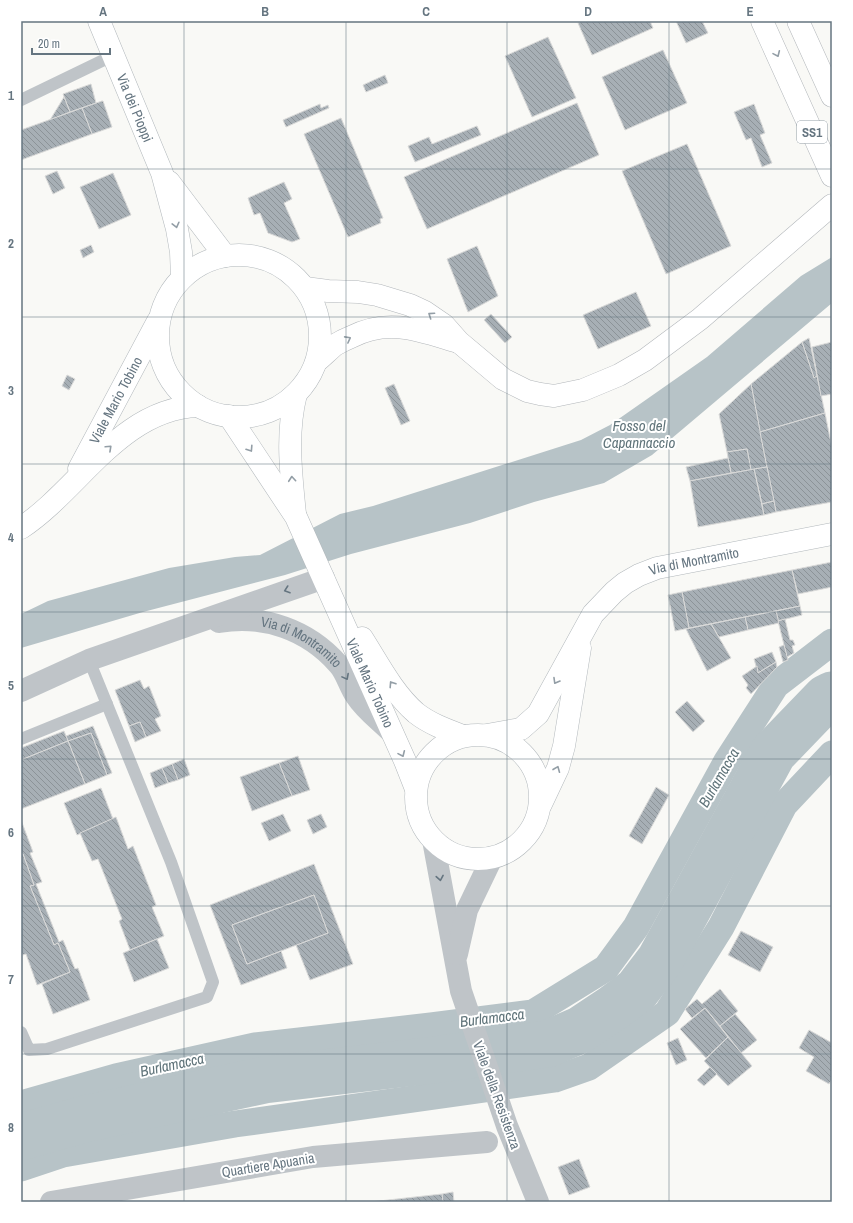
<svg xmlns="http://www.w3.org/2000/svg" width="853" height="1223" font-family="'Archivo Narrow',sans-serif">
	<defs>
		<pattern id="building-back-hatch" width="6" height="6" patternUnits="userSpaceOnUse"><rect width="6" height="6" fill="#a7afb5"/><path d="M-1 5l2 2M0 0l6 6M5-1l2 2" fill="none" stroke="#8c9398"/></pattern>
	</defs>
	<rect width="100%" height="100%" fill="#f9f9f6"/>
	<path fill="#b7c3c7" d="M 832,257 L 832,303 L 652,455 L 604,483 L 534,502 L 470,523 L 351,554 L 285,575 L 143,612 L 21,648 L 21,614 L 48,601 L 169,568 L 235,557 L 260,555 L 340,514 L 373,506 L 581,440 L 610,425 L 707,357 L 801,276 Z"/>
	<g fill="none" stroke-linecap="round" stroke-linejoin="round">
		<g stroke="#b7c3c7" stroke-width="27">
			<path d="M 21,1104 L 116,1077 L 255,1046 L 431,1026 L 533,1013 L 606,968 L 636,927 L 727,761 L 776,685 L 832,642"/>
			<path d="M 21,1168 L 63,1154 L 235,1124 L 555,1079 L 589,1067 L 667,1013 L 721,927 L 784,805 L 832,754"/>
		</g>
		<path stroke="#b7c3c7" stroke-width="47" d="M 21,1137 L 85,1119 L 264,1080 L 434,1060 L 547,1044 L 580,1030 L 613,1008 L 637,990 L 660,960 L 773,753 L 826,698 L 832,695"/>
	</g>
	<g fill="url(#building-back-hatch)" stroke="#dadad9">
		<path d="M 582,21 L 650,21 L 653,28 L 592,55 L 578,23 Z"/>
		<path d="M 676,21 L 702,21 L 708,33 L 686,43 Z"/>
		<path d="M 548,37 L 576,98 L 532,117 L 505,56 Z"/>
		<path d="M 663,50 L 687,103 L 625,130 L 602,77 Z"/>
		<path d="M 385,75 L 388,83 L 366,92 L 363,85 Z"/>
		<path d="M 91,84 L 96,103 L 70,112 L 63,94 Z"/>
		<path d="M 64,97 L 70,112 L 50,120 Z"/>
		<path d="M 102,101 L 103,101 L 112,127 L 92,134 L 82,108 Z"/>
		<path d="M 577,103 L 599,155 L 427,229 L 404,177 Z"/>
		<path d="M 320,104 L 321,108 L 328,105 L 329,108 L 286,127 L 283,120 Z"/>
		<path d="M 754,104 L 765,133 L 760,135 L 772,163 L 762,167 L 751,138 L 746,140 L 734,112 Z"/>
		<path d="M 82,108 L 92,134 L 21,160 L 21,130 Z"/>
		<path d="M 341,118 L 383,218 L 380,219 L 381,223 L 348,237 L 304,134 Z"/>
		<path d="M 477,126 L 481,135 L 415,162 L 408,146 L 429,137 L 432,144 Z"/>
		<path d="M 687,144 L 731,246 L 666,274 L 622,171 Z"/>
		<path d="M 57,171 L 65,188 L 53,194 L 45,176 Z"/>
		<path d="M 113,173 L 131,215 L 99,229 L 80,187 Z"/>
		<path d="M 284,182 L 292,199 L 284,203 L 300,239 L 292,242 L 268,233 L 260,213 L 254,215 L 248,198 Z"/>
		<path d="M 91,245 L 94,252 L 83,258 L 80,250 Z"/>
		<path d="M 477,246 L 498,296 L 468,312 L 447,259 Z"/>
		<path d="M 636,292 L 651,326 L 598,349 L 583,315 Z"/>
		<path d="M 491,314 L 512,337 L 505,343 L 484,320 Z"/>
		<path d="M 809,338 L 817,376 L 814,378 L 802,342 Z"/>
		<path d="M 802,342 L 814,378 L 817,376 L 825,413 L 760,432 L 751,384 Z"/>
		<path d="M 832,342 L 832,394 L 821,396 L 812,347 Z"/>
		<path d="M 67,375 L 75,379 L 69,390 L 62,386 Z"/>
		<path d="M 394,384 L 410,421 L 401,425 L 385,388 Z"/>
		<path d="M 751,384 L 767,467 L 751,470 L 747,449 L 727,452 L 719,414 Z"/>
		<path d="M 825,413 L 832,448 L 832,502 L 776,512 L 760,432 Z"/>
		<path d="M 747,449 L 751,470 L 731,473 L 727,452 Z"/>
		<path d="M 728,458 L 731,473 L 690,481 L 686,467 Z"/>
		<path d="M 767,467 L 774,501 L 762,504 L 754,469 Z"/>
		<path d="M 754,469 L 764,515 L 698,527 L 690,481 Z"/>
		<path d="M 774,501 L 776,512 L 764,515 L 762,504 Z"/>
		<path d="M 832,562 L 832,587 L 798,594 L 792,570 Z"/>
		<path d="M 792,570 L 800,606 L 689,628 L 682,592 Z"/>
		<path d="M 682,592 L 689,628 L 675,631 L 668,595 Z"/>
		<path d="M 800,606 L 802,615 L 778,621 L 776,611 Z"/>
		<path d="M 776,611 L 779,623 L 748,630 L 745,617 Z"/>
		<path d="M 745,617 L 748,630 L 719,637 L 711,624 Z"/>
		<path d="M 785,619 L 790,640 L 793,640 L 795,645 L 792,646 L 794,653 L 787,657 L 778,621 Z"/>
		<path d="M 711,624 L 731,658 L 707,671 L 686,629 Z"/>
		<path d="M 784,645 L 788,660 L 783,662 L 779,647 Z"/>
		<path d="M 772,652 L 776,662 L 758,673 L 754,659 Z"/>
		<path d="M 776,662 L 777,667 L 751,694 L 746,688 L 748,685 L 742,676 L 757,666 L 758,673 Z"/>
		<path d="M 140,680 L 144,689 L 149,686 L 161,716 L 155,719 L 161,731 L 146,737 L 140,722 L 129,726 L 115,690 Z"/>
		<path d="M 687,701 L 705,721 L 693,732 L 675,712 Z"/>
		<path d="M 140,722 L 146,737 L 135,742 L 129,726 Z"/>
		<path d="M 93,726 L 112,773 L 107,775 L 91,733 L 68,741 L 66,736 Z"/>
		<path d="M 64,731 L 68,741 L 21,760 L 21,748 Z"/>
		<path d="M 91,733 L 107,775 L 85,784 L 68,741 Z"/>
		<path d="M 68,741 L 85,784 L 21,809 L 21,760 Z"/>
		<path d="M 298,756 L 310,790 L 292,796 L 279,763 Z"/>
		<path d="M 184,759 L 190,775 L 178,780 L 172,764 Z"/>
		<path d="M 279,763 L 292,796 L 252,811 L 240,777 Z"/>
		<path d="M 172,764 L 178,780 L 168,783 L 162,768 Z"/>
		<path d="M 162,768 L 168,783 L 155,788 L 150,773 Z"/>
		<path d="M 656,787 L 669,795 L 642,844 L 629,836 Z"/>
		<path d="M 101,788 L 113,819 L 77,835 L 64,803 Z"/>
		<path d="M 283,814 L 291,831 L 269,841 L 261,823 Z"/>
		<path d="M 321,814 L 327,827 L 313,834 L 307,820 Z"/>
		<path d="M 116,817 L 128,849 L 133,846 L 156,905 L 152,907 L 164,936 L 130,950 L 119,921 L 122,919 L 98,859 L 92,861 L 80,833 Z"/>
		<path d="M 21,820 L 33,852 L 30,853 L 42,882 L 36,884 L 59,942 L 63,940 L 75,969 L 78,968 L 90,1000 L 53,1014 L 42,984 L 70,972 L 58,943 L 54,945 L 30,886 L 34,885 L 23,854 L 21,854 Z"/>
		<path d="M 21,854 L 23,854 L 34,885 L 30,886 L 54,945 L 58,943 L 70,972 L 37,985 L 26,954 L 23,955 L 21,951 Z"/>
		<path d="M 314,864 L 353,964 L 310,980 L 296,945 L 328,933 L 314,895 L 232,925 L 247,964 L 281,951 L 287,968 L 241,985 L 210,905 Z"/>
		<path d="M 314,895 L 328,933 L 247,964 L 232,925 Z"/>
		<path d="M 741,931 L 773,947 L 760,972 L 728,955 Z"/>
		<path d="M 157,939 L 169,968 L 134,982 L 123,953 Z"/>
		<path d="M 720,989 L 738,1011 L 720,1026 L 705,1008 L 692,1018 L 685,1009 L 697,999 L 702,1004 Z"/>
		<path d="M 705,1008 L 728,1037 L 706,1058 L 680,1029 Z"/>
		<path d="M 735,1014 L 757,1040 L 741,1053 L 720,1026 Z"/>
		<path d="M 809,1030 L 832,1043 L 832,1079 L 829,1084 L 806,1071 L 814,1057 L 799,1048 Z"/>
		<path d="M 728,1037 L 752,1066 L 728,1086 L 704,1061 Z"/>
		<path d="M 678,1038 L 687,1060 L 676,1065 L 667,1043 Z"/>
		<path d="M 710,1067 L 717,1074 L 704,1086 L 697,1080 Z"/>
		<path d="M 579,1159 L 590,1187 L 569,1195 L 558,1167 Z"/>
		<path d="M 453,1192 L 454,1202 L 443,1202 L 442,1194 Z"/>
		<path d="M 442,1194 L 443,1202 L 370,1202 Z"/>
	</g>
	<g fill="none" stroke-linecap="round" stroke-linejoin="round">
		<defs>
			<g id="secondary">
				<path id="s2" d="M 99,21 L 162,173 L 177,229 L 181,252 L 182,278"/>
				<path d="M 169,182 L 225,256"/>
				<circle cx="239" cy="336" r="81"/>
				<path id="s3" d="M 229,416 L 296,517 L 405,761 L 416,789"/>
				<path id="s4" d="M 79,469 L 158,321"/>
				<path d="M 295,514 C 291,474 286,433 296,394"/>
				<path d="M 21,528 C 80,489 120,409 198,406"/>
				<path d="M 362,638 C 378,663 393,693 416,713 C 430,724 447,730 463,736"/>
				<circle cx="478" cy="797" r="62"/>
				<path id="s5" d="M 487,735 L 521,729 L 538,714 L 593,614 L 614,592 L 625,583 L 639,575 L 657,568 L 832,534"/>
				<path d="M 541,804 L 558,768 L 564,746 L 580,648"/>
			</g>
			<g id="highway">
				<path d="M 762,21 L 832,176"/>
				<path d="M 798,21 L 832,96"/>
				<path d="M 305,288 L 328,291 L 358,292 L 377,295 L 410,305 L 425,312 L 444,325 L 459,342 L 503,379 L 527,391 L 540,394 L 554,396 L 583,390 L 619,375 L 645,360 L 700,319 L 832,205"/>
				<path d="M 317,361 C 323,356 329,350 335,345 C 340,342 346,339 351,337 C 389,317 421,331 458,342"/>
			</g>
		</defs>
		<use href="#secondary" stroke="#b2b8bc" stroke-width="23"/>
		<use href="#highway" stroke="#b3b7bb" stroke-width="23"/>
		<g stroke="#bfc4c8" stroke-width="12">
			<path d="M 21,100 L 112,56"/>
			<path d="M 21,739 L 107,704"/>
			<path d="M 21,1032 L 29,1050 L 47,1049 L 207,997 L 213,982 L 171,862 L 89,660"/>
		</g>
		<g stroke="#bfc4c8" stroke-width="22">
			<path id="s1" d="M 219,622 C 264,614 308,630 338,664 C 346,672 349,686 356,696 C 365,710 380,721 392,733"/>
			<path d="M 21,691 L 89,660 L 324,578"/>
			<path d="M 433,840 L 461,991 L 507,1126 L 538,1202"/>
			<path d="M 457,954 L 467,910 L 492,858"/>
			<path d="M 51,1202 L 313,1157 L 487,1142"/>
		</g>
		<use href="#secondary" stroke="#fff" stroke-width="22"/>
		<use href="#highway" stroke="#fff" stroke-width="22"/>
	</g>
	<defs><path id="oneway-chevron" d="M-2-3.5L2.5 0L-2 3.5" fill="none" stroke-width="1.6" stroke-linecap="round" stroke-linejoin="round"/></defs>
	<g stroke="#939ea6">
		<use href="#oneway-chevron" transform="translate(777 54) rotate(66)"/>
		<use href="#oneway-chevron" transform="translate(176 225) rotate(76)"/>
		<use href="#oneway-chevron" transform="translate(431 315) rotate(-146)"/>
		<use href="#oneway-chevron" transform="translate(348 339) rotate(-28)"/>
		<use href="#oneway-chevron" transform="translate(109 448) rotate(-43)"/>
		<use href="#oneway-chevron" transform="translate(250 449) rotate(57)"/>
		<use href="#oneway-chevron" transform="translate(292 479) rotate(-95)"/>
		<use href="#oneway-chevron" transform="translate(556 681) rotate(120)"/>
		<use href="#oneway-chevron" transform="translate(392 684) rotate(-123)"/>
		<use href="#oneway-chevron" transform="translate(402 754) rotate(66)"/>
		<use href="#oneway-chevron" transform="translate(557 769) rotate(-68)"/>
	</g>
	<g stroke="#657580">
		<use href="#oneway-chevron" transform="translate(287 590) rotate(161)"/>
		<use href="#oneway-chevron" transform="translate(346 677) rotate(62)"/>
		<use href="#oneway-chevron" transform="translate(440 878) rotate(80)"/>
	</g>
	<path fill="none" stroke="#657580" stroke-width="1" stroke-opacity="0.55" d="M 184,21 L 184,1202M 346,21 L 346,1202M 507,21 L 507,1202M 669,21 L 669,1202M 21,169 L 832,169M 21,317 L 832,317M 21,464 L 832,464M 21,612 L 832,612M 21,759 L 832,759M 21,906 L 832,906M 21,1054 L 832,1054"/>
	<g text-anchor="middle" stroke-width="4" stroke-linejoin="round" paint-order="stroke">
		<rect fill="#fff" stroke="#939ea6" stroke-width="1" x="797" y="121" width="30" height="22" rx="3"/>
		<g font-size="13" font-weight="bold" fill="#657580">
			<text x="812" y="137">SS1</text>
		</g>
		<g font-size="14" fill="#657580" stroke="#fff">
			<text dy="5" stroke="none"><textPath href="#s2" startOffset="94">Via dei Pioppi</textPath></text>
			<text dy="5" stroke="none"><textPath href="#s4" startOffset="78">Viale Mario Tobino</textPath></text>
			<text dy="5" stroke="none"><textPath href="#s5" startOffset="289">Via di Montramito</textPath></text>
			<text dy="5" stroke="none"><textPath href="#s1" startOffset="88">Via di Montramito</textPath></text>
			<text dy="5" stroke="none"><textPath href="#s3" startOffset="303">Viale Mario Tobino</textPath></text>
			<text transform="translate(497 1095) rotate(70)" y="5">Viale della Resistenza</text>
			<text transform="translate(268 1165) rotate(-9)" y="5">Quartiere Apuania</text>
		</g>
		<g font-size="15" font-style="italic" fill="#60747a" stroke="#fff">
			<text x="639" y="431">Fosso del<tspan x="639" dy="17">Capannaccio</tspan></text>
			<text transform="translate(719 778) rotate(-60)" y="5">Burlamacca</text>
			<text transform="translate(492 1018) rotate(-7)" y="5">Burlamacca</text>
			<text transform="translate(172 1065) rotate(-12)" y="5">Burlamacca</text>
		</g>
	</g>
	<rect width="853" height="1223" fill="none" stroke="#ffffff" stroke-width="44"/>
	<path d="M32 48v6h78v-6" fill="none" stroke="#657580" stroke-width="2"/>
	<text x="38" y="48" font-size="12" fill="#657580" stroke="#ffffff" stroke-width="3" paint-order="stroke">20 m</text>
	<rect x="22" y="22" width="809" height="1179" fill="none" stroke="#657580" stroke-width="1.5"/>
	<g font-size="13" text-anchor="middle" font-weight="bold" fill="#657580">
		<text x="103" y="16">A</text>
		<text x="265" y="16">B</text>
		<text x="426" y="16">C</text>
		<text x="588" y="16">D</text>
		<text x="750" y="16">E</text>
		<text x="11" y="100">1</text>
		<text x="11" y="248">2</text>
		<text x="11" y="395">3</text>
		<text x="11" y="542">4</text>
		<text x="11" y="690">5</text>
		<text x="11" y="837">6</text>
		<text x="11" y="984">7</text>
		<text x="11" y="1132">8</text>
	</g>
</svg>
